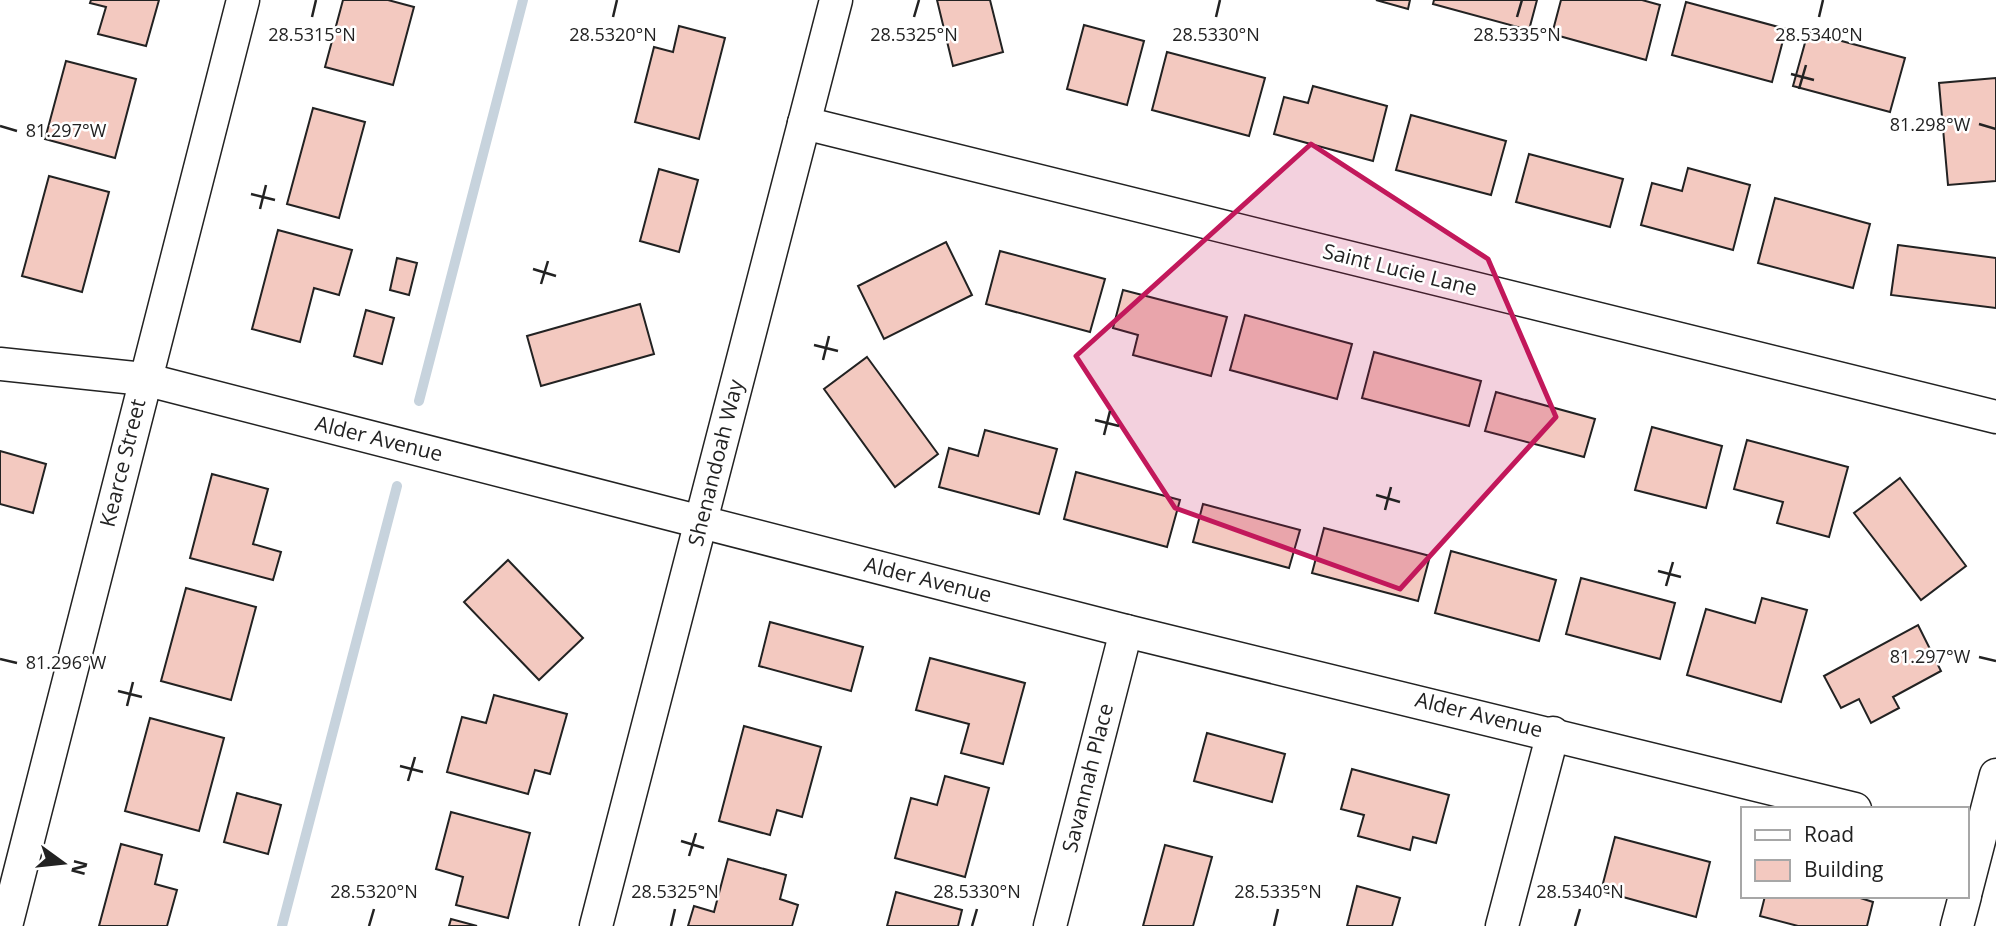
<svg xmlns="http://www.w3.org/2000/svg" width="1996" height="926" font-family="'Open Sans',sans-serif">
	<rect width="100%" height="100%" fill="#fff"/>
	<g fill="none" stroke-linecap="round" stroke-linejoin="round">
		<g stroke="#c7d3dd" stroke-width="10">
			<path d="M 419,401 L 523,0"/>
			<path d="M 282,926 L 397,486"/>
		</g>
	</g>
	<g fill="#f3c9c0" stroke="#222" stroke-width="2">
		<path d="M 91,0 L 159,0 L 146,46 L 98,34 L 106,7 L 90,3 Z"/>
		<path d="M 343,0 L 388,0 L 414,7 L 393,85 L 325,67 Z"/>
		<path d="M 937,0 L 990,0 L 1003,52 L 953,66 Z"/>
		<path d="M 1376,0 L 1410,0 L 1408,9 Z"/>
		<path d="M 1434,0 L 1537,0 L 1529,30 L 1433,4 Z"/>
		<path d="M 1561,0 L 1642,0 L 1660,5 L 1646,60 L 1552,34 Z"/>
		<path d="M 1686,2 L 1786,29 L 1772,82 L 1672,55 Z"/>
		<path d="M 1084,25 L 1144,41 L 1127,105 L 1067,89 Z"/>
		<path d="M 679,26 L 725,38 L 699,139 L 635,122 L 654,47 L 673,52 Z"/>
		<path d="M 1808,32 L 1905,58 L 1890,112 L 1793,86 Z"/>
		<path d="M 1167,52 L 1265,78 L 1249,136 L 1152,110 Z"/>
		<path d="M 66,61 L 136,79 L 115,158 L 45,139 Z"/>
		<path d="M 1996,78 L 1996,181 L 1948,185 L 1939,83 Z"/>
		<path d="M 1313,86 L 1387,106 L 1373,161 L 1274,134 L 1284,97 L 1308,103 Z"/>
		<path d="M 313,108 L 365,122 L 339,218 L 287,204 Z"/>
		<path d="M 1411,115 L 1506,141 L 1491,195 L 1396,170 Z"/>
		<path d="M 1529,154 L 1623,179 L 1610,227 L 1516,202 Z"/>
		<path d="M 1688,168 L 1750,185 L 1733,250 L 1641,225 L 1652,183 L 1682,191 Z"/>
		<path d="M 659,169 L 698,180 L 679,252 L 640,241 Z"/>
		<path d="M 49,176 L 109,192 L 82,292 L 22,276 Z"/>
		<path d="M 1775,198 L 1870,224 L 1853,288 L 1758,263 Z"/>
		<path d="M 278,230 L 352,250 L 339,295 L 314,288 L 300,342 L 252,329 Z"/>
		<path d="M 946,242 L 972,295 L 884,339 L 858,286 Z"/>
		<path d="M 1898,245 L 1996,258 L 1996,308 L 1891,295 Z"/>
		<path d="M 1000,251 L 1105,279 L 1090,332 L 986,304 Z"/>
		<path d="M 397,258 L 417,263 L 409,295 L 390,290 Z"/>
		<path d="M 1123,290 L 1227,317 L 1211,376 L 1133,355 L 1138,335 L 1113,328 Z"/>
		<path d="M 640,304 L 654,354 L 541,386 L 527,336 Z"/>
		<path d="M 366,310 L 394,318 L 382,364 L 354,356 Z"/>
		<path d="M 1245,315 L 1352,344 L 1337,399 L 1230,370 Z"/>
		<path d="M 1374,352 L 1481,381 L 1469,426 L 1362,398 Z"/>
		<path d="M 867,357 L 938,454 L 895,487 L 824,389 Z"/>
		<path d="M 1496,392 L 1595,419 L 1584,457 L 1485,431 Z"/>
		<path d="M 1652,427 L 1722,446 L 1706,508 L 1635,490 Z"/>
		<path d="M 985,430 L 1057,449 L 1039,514 L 939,487 L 949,448 L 978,456 Z"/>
		<path d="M 1747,440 L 1848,467 L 1829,537 L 1777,523 L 1783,502 L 1734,489 Z"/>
		<path d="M 0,451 L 46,464 L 33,513 L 0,504 Z"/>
		<path d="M 1076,472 L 1180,500 L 1167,547 L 1064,519 Z"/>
		<path d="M 212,474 L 268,489 L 253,544 L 281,552 L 273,580 L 190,558 Z"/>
		<path d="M 1900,478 L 1966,566 L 1921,600 L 1854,513 Z"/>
		<path d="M 1203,504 L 1300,530 L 1289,568 L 1193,542 Z"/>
		<path d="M 1324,528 L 1430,556 L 1418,601 L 1312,573 Z"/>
		<path d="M 1451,551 L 1556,580 L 1539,641 L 1435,613 Z"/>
		<path d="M 508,560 L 583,638 L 539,680 L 464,602 Z"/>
		<path d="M 1581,578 L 1675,603 L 1660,659 L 1566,634 Z"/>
		<path d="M 186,588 L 256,607 L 231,700 L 161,681 Z"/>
		<path d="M 1762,598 L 1807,610 L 1781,702 L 1687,675 L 1706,609 L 1755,623 Z"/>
		<path d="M 770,622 L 863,647 L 851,691 L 759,666 Z"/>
		<path d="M 1918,625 L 1941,671 L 1893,697 L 1899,708 L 1871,723 L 1859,699 L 1841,708 L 1824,676 Z"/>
		<path d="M 930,658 L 1025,683 L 1003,764 L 961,753 L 969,724 L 916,710 Z"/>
		<path d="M 494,695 L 567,714 L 550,774 L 535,770 L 528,794 L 447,772 L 462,717 L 486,723 Z"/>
		<path d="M 150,718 L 224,738 L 199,831 L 125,811 Z"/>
		<path d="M 744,726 L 821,747 L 802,817 L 777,810 L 770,835 L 719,821 Z"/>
		<path d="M 1207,733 L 1285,754 L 1272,802 L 1194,781 Z"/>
		<path d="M 1352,769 L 1449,795 L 1436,843 L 1413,837 L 1410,850 L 1358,836 L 1364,815 L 1341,809 Z"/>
		<path d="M 945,776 L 989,788 L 965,877 L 895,858 L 911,798 L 937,805 Z"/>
		<path d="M 237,793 L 281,805 L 268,854 L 224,842 Z"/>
		<path d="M 451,812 L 530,833 L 508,918 L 456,905 L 463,877 L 436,869 Z"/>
		<path d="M 1615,837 L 1710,862 L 1696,917 L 1601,891 Z"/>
		<path d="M 121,844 L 162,855 L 155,884 L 177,890 L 167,926 L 99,926 Z"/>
		<path d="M 1165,845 L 1212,857 L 1193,926 L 1143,926 Z"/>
		<path d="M 728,859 L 786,875 L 780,899 L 798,905 L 792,926 L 688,926 L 694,906 L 714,912 Z"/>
		<path d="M 1357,886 L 1400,898 L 1392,926 L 1347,926 Z"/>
		<path d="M 896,892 L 962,910 L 958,926 L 887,926 Z"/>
		<path d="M 1765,896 L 1854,896 L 1873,902 L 1867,926 L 1798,926 L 1760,916 Z"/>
		<path d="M 451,919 L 477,926 L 449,926 Z"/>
	</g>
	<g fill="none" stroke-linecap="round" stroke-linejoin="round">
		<defs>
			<g id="minor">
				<path d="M 804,123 L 1996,417"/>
				<path d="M 0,364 L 144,379 L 1126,631 L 1855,809"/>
				<path d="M 1966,891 L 1996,775"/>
				<path d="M 6,926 L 243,0"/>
				<path d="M 596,926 L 836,0"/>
				<path d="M 1050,926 L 1126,631"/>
				<path d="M 1502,926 L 1553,733"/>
				<path d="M 1957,926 L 1965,896"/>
			</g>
		</defs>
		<use href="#minor" stroke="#222" stroke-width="35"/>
		<use href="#minor" stroke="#fff" stroke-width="32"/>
	</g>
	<path fill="#c2185b" fill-opacity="0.2" stroke="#c2185b" stroke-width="5" stroke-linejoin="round" d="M 1311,144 L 1488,259 L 1556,417 L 1400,589 L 1175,508 L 1076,356 Z"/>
	<path fill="none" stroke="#222" stroke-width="2.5" d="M 312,17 L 316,0M 613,17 L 617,0M 914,17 L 919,0M 1216,17 L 1220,0M 1517,17 L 1522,0M 1819,17 L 1823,0M 1791,74 L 1814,80M 1799,89 L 1806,65M 1979,124 L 1996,129M 0,126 L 17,131M 251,194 L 275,200M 260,209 L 266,185M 533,269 L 556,276M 541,284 L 548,261M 814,345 L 838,351M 823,360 L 829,336M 1095,420 L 1119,426M 1104,435 L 1110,411M 1376,495 L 1400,502M 1385,510 L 1391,487M 1658,571 L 1681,577M 1666,586 L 1673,562M 1979,657 L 1996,661M 0,659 L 17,663M 118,691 L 142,697M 127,706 L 133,682M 400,766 L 423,772M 408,781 L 415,757M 681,841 L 704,848M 689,856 L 696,833M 369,926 L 374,909M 671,926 L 675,909M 972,926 L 977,909M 1274,926 L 1278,909M 1575,926 L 1580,909"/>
	<g text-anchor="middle" stroke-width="5" stroke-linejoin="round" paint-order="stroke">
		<g font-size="21" fill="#222" stroke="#fff">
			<text transform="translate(1400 270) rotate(14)" y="7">Saint Lucie Lane</text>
			<text transform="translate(379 439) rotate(14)" y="7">Alder Avenue</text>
			<text transform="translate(123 463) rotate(-76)" y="7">Kearce Street</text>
			<text transform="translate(716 463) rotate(-76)" y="7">Shenandoah Way</text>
			<text transform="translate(928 580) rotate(14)" y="7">Alder Avenue</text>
			<text transform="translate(1479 715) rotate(14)" y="7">Alder Avenue</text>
			<text transform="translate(1088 778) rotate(-76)" y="7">Savannah Place</text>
		</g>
	</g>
	<g font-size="18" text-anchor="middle" fill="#222" stroke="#fff" stroke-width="5" stroke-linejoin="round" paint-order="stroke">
		<text x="312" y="41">28.5315°N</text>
		<text x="613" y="41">28.5320°N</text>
		<text x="914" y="41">28.5325°N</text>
		<text x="1216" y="41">28.5330°N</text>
		<text x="1517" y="41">28.5335°N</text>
		<text x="1819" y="41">28.5340°N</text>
		<text x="1930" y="131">81.298°W</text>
		<text x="66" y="137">81.297°W</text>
		<text x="1930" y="663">81.297°W</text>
		<text x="66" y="669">81.296°W</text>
		<text x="374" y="898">28.5320°N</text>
		<text x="675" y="898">28.5325°N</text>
		<text x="977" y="898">28.5330°N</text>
		<text x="1278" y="898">28.5335°N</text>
		<text x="1580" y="898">28.5340°N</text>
	</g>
	<rect x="1741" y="807" width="228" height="91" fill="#ffffff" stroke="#a7a7a7" stroke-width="2"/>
	<rect x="1755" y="830" width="35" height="10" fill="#ffffff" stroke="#a7a7a7" stroke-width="2"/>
	<text x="1804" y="842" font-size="21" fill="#222222">Road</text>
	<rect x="1755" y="860" width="35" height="21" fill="#f3c9c0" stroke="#a7a7a7" stroke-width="2"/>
	<text x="1804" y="877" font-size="21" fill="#222222">Building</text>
	<g transform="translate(63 863) rotate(105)" stroke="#ffffff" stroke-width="5" paint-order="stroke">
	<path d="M0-5L12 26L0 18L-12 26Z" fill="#222222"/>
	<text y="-10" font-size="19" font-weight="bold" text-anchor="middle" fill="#222222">N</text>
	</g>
</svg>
